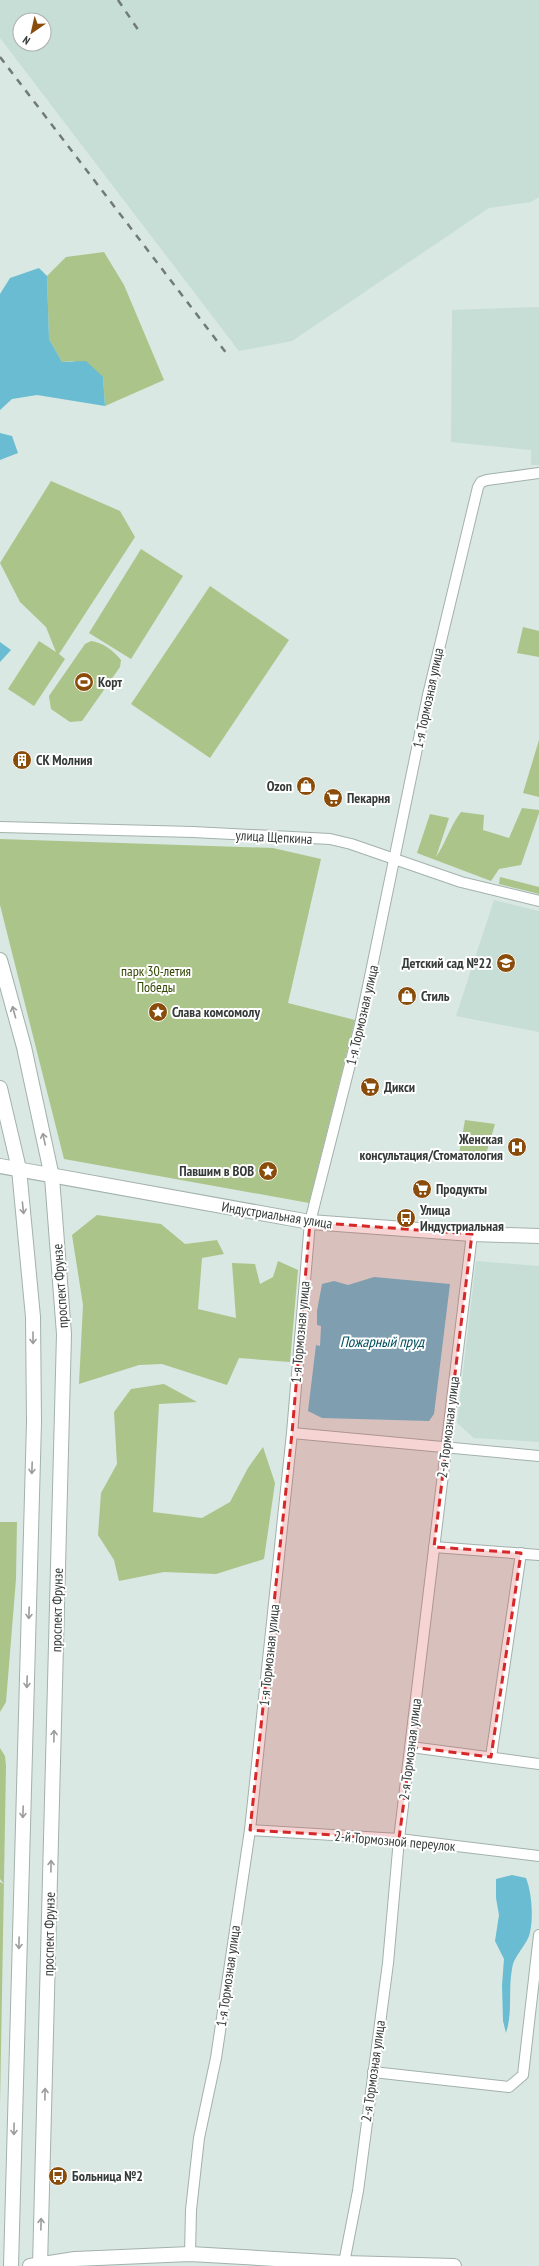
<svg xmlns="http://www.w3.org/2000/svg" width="539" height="2266" font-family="'PT Sans Narrow',sans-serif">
	<rect width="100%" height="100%" fill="#d9e8e3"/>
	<g fill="#c6ded5" fill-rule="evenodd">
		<path d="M 0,0 L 539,0 L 539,197 L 531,202 L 489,208 L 292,341 L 239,351 L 0,38 ZM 20,20 L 44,20 L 44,44 L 20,44 Z"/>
		<path d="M 539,307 L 539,465 L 531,465 L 531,450 L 451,442 L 452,310 Z"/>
		<path d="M 494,900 L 539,911 L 539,1032 L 456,1016 Z"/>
		<path d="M 476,1261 L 539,1266 L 539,1442 L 474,1438 L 457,1423 Z"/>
	</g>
	<g fill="#abc489">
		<path d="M 104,252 L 124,285 L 164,380 L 105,406 L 103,377 L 73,361 L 62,362 L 49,339 L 47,276 L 66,257 Z"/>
		<path d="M 51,481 L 120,511 L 135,537 L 59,654 L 65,659 L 34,706 L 8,689 L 39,641 L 56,652 L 46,627 L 20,602 L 0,563 Z"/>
		<path d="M 141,549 L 183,576 L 131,659 L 89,633 Z"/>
		<path d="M 210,586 L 289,640 L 210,758 L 131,704 Z"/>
		<path d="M 523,627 L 539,631 L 539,657 L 517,653 Z"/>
		<path d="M 91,641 C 102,642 114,651 121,660 L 120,667 L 82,721 L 70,722 L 51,709 L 49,696 L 85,644 Z"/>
		<path d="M 539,740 L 539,797 L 523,793 Z"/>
		<path d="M 522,808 L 539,810 L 539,813 L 521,865 L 499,869 L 491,881 L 417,853 L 430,814 L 449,818 L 436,857 C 446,843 450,826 461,812 L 484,815 L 483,830 L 509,838 Z"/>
		<path d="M 0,839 L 273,848 L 321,859 L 288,1003 L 355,1020 L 309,1203 L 64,1159 L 0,905 Z"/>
		<path d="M 500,877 L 539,887 L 539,894 L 499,884 Z"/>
		<path d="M 465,1120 L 495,1124 L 484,1161 L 459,1154 Z"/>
		<path d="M 97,1215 L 161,1224 L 185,1244 L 217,1240 L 224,1254 L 202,1258 L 198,1309 L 236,1318 L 232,1263 L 255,1264 L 260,1284 L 273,1277 L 278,1261 L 298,1270 L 290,1362 L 239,1358 L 227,1385 L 162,1364 L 139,1365 L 79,1384 L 83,1305 L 72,1235 Z"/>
		<path d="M 164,1384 L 197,1402 L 159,1404 L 153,1512 L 202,1518 L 230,1502 L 248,1468 L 263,1447 L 275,1483 L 264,1559 L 216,1574 L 164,1572 L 119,1581 L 114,1560 L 98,1535 L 101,1493 L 117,1464 L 114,1412 L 131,1389 Z"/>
		<path d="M 0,1522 L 17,1522 L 16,1579 L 6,1702 L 0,1712 Z"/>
		<path d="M 0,1748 L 5,1756 L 6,1766 L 0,2106 L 0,1882 L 4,1884 L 0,1879 Z"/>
	</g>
	<g fill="#69bcd1">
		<path d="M 39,268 L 47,276 L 49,339 L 62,362 L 86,361 L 103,377 L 105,406 L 37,395 L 12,399 L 0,410 L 0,294 L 10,278 Z"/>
		<path d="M 0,433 L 12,436 L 18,453 L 0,460 Z"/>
		<path d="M 0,642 L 11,650 L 0,662 Z"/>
		<path d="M 374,1277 L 450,1284 L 434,1414 L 429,1421 L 322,1418 L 308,1411 L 316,1345 L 320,1346 L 321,1326 L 317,1325 L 317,1311 L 322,1284 L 334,1281 L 348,1285 Z"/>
		<path d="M 512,1875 L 526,1878 C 532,1893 534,1920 529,1936 C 525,1947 513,1957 512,1969 C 508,1990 513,2012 506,2033 L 503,2021 L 502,1985 L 504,1959 L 495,1941 L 499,1915 L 496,1898 L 496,1879 Z"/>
	</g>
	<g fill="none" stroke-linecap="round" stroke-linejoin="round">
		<defs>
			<g id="street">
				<path d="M 0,827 L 193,832 L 330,839 L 351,844 L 461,882 L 539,901"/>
				<path d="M 292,1433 L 539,1456"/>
				<path d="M 434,1547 L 539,1555"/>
				<path d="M 411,1747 L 539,1764"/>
				<path d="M 491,1757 L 521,1553"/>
				<path d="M 250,1830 L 399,1839 L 539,1856"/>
				<path d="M 373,2072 L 509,2087 L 523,2075 L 539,1935"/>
				<path d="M 190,2254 L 191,2210 L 199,2138 L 216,2058 L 250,1830 L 292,1433 L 310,1222 L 360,1025 L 428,695 L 478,487 L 481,482 L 487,480 L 539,473"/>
				<path d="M 344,2263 L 358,2191 L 388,1963 L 399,1839 L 472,1234"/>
			</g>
			<g id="secondary">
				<path d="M 0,960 L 24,1047 L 52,1177 L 64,1334 L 40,2266"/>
				<path d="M 0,1088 L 19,1169 L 33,1317 L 34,1422 L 11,2266"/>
				<path d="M 0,1166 L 310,1222 L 472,1234 L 539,1236"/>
				<path d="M 30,2266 L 75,2259 L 190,2254 L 344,2263 L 454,2266"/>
			</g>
		</defs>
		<use href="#street" stroke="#a3b1ac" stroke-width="12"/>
		<use href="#secondary" stroke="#a3b1ac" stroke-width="16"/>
		<use href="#street" stroke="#fff" stroke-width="10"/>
		<use href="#secondary" stroke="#fff" stroke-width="14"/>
		<g stroke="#717a77" stroke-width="2.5" stroke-dasharray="7 7" stroke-linecap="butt">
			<path d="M 118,0 L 141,34"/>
			<path d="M 0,57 L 227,354"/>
		</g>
	</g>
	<defs><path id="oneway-shaft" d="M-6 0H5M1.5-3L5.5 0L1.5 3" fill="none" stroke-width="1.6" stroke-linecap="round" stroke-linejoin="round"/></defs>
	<g stroke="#9a9d9c">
		<use href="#oneway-shaft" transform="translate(14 1012) rotate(-105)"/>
		<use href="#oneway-shaft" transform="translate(44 1139) rotate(-102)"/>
		<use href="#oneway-shaft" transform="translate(23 1208) rotate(84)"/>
		<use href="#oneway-shaft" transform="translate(33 1338) rotate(90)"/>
		<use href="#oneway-shaft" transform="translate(32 1468) rotate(92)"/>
		<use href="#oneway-shaft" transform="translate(29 1613) rotate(92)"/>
		<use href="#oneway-shaft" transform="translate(27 1682) rotate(92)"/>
		<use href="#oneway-shaft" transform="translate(54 1736) rotate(-89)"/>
		<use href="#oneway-shaft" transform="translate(23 1812) rotate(92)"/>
		<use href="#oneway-shaft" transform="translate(51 1866) rotate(-89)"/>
		<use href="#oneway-shaft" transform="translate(19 1943) rotate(91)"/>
		<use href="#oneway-shaft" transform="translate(45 2094) rotate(-89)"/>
		<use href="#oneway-shaft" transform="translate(14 2129) rotate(91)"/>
		<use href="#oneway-shaft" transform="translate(41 2224) rotate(-89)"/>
	</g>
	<path fill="#d62828" fill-opacity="0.2" stroke="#d62828" stroke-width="3" stroke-dasharray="8 5" stroke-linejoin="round" d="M 310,1222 L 472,1234 L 434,1547 L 521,1553 L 491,1757 L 411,1747 L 399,1839 L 250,1830 L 292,1433 Z"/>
	<defs>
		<symbol id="stadium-disc" viewBox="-11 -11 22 22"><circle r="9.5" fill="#894c0a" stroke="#fff"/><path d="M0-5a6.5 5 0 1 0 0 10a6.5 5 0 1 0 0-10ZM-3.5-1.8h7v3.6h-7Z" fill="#fff"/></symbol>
		<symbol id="building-disc" viewBox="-11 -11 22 22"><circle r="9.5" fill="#894c0a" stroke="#fff"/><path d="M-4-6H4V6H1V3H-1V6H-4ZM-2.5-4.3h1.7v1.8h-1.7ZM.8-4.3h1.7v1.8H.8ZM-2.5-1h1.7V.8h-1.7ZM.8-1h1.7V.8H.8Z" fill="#fff"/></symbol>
		<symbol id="shop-disc" viewBox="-11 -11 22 22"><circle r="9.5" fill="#894c0a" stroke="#fff"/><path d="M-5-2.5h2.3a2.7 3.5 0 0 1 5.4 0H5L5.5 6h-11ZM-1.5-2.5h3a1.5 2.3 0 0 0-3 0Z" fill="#fff"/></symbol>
		<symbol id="supermarket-disc" viewBox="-11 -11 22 22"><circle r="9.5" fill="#894c0a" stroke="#fff"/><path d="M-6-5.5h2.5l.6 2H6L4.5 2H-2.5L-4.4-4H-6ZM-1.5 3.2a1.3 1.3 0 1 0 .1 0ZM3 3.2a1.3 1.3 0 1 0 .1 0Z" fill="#fff"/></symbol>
		<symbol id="school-disc" viewBox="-11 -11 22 22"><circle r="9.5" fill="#894c0a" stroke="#fff"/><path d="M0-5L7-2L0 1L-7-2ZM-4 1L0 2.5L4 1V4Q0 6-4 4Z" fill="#fff"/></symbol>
		<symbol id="sight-disc" viewBox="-11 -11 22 22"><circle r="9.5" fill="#894c0a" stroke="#fff"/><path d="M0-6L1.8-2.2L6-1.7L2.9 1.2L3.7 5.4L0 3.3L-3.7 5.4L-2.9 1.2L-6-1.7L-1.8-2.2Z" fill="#fff"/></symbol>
		<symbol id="hospital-disc" viewBox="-11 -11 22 22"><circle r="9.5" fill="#894c0a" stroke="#fff"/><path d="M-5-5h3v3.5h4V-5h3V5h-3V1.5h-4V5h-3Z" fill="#fff"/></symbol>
		<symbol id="bus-disc" viewBox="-11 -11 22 22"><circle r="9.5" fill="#894c0a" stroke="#fff"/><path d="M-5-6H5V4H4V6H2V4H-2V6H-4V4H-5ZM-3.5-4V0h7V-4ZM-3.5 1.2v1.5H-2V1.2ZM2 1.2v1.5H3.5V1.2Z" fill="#fff"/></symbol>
	</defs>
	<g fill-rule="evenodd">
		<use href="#stadium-disc" x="73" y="671" width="22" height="22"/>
		<use href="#building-disc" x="11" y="749" width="22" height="22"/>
		<use href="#shop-disc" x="295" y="775" width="22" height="22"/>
		<use href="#supermarket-disc" x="322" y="787" width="22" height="22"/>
		<use href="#school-disc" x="495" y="952" width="22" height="22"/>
		<use href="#shop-disc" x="396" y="985" width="22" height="22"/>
		<use href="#sight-disc" x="147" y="1001" width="22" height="22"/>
		<use href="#supermarket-disc" x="359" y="1076" width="22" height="22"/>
		<use href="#hospital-disc" x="506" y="1136" width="22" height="22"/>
		<use href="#sight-disc" x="257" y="1160" width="22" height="22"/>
		<use href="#supermarket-disc" x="411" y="1178" width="22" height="22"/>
		<use href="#bus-disc" x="395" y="1207" width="22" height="22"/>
		<use href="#bus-disc" x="47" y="2165" width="22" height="22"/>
	</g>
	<g text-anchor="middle" stroke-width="4" stroke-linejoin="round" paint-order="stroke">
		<g font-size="14" font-weight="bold" fill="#353b39" stroke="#fff" text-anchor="start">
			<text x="98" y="687">Корт</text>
			<text x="36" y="765">СК Молния</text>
			<text x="292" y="791" text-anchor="end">Ozon</text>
			<text x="347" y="803">Пекарня</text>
			<text x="492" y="968" text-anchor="end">Детский сад №22</text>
			<text x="421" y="1001">Стиль</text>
			<text x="172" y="1017">Слава комсомолу</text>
			<text x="384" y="1092">Дикси</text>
			<text x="503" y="1144" text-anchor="end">Женская<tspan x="503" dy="16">консультация/Стоматология</tspan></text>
			<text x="254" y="1176" text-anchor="end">Павшим в ВОВ</text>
			<text x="436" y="1194">Продукты</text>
			<text x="420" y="1215">Улица<tspan x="420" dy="16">Индустриальная</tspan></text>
			<text x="72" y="2181">Больница №2</text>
		</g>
		<g font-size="14" fill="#353b39" stroke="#fff">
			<text transform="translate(428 698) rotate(-78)" y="5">1-я Тормозная улица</text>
			<text transform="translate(274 837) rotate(3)" y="5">улица Щепкина</text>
			<text transform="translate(362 1015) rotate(-77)" y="5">1-я Тормозная улица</text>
			<text transform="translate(277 1215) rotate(9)" y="5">Индустриальная улица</text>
			<text transform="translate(60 1286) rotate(-94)" y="5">проспект Фрунзе</text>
			<text transform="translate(300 1332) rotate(-85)" y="5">1-я Тормозная улица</text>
			<text transform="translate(448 1427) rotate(-83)" y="5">2-я Тормозная улица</text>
			<text transform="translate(57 1610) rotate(-89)" y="5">проспект Фрунзе</text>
			<text transform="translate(269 1655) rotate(-84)" y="5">1-я Тормозная улица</text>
			<text transform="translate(410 1749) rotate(-83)" y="5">2-я Тормозная улица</text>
			<text transform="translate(395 1841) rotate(5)" y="5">2-й Тормозной переулок</text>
			<text transform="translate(49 1934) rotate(-89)" y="5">проспект Фрунзе</text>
			<text transform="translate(228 1976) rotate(-82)" y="5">1-я Тормозная улица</text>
			<text transform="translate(373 2071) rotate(-82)" y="5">2-я Тормозная улица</text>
		</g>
		<g font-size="14" fill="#314600" stroke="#fff">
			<text x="156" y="976">парк 30-летия<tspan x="156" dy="16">Победы</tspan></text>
		</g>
		<g font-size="15" font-style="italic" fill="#014f5e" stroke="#fff">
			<text x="382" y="1347">Пожарный пруд</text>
		</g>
	</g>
	<g transform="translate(32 32) rotate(214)"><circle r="19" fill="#ffffff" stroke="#aeb1b0"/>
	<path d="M0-3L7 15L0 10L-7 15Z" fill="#894c0a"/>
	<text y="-6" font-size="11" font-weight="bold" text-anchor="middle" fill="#353b39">N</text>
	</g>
</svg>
